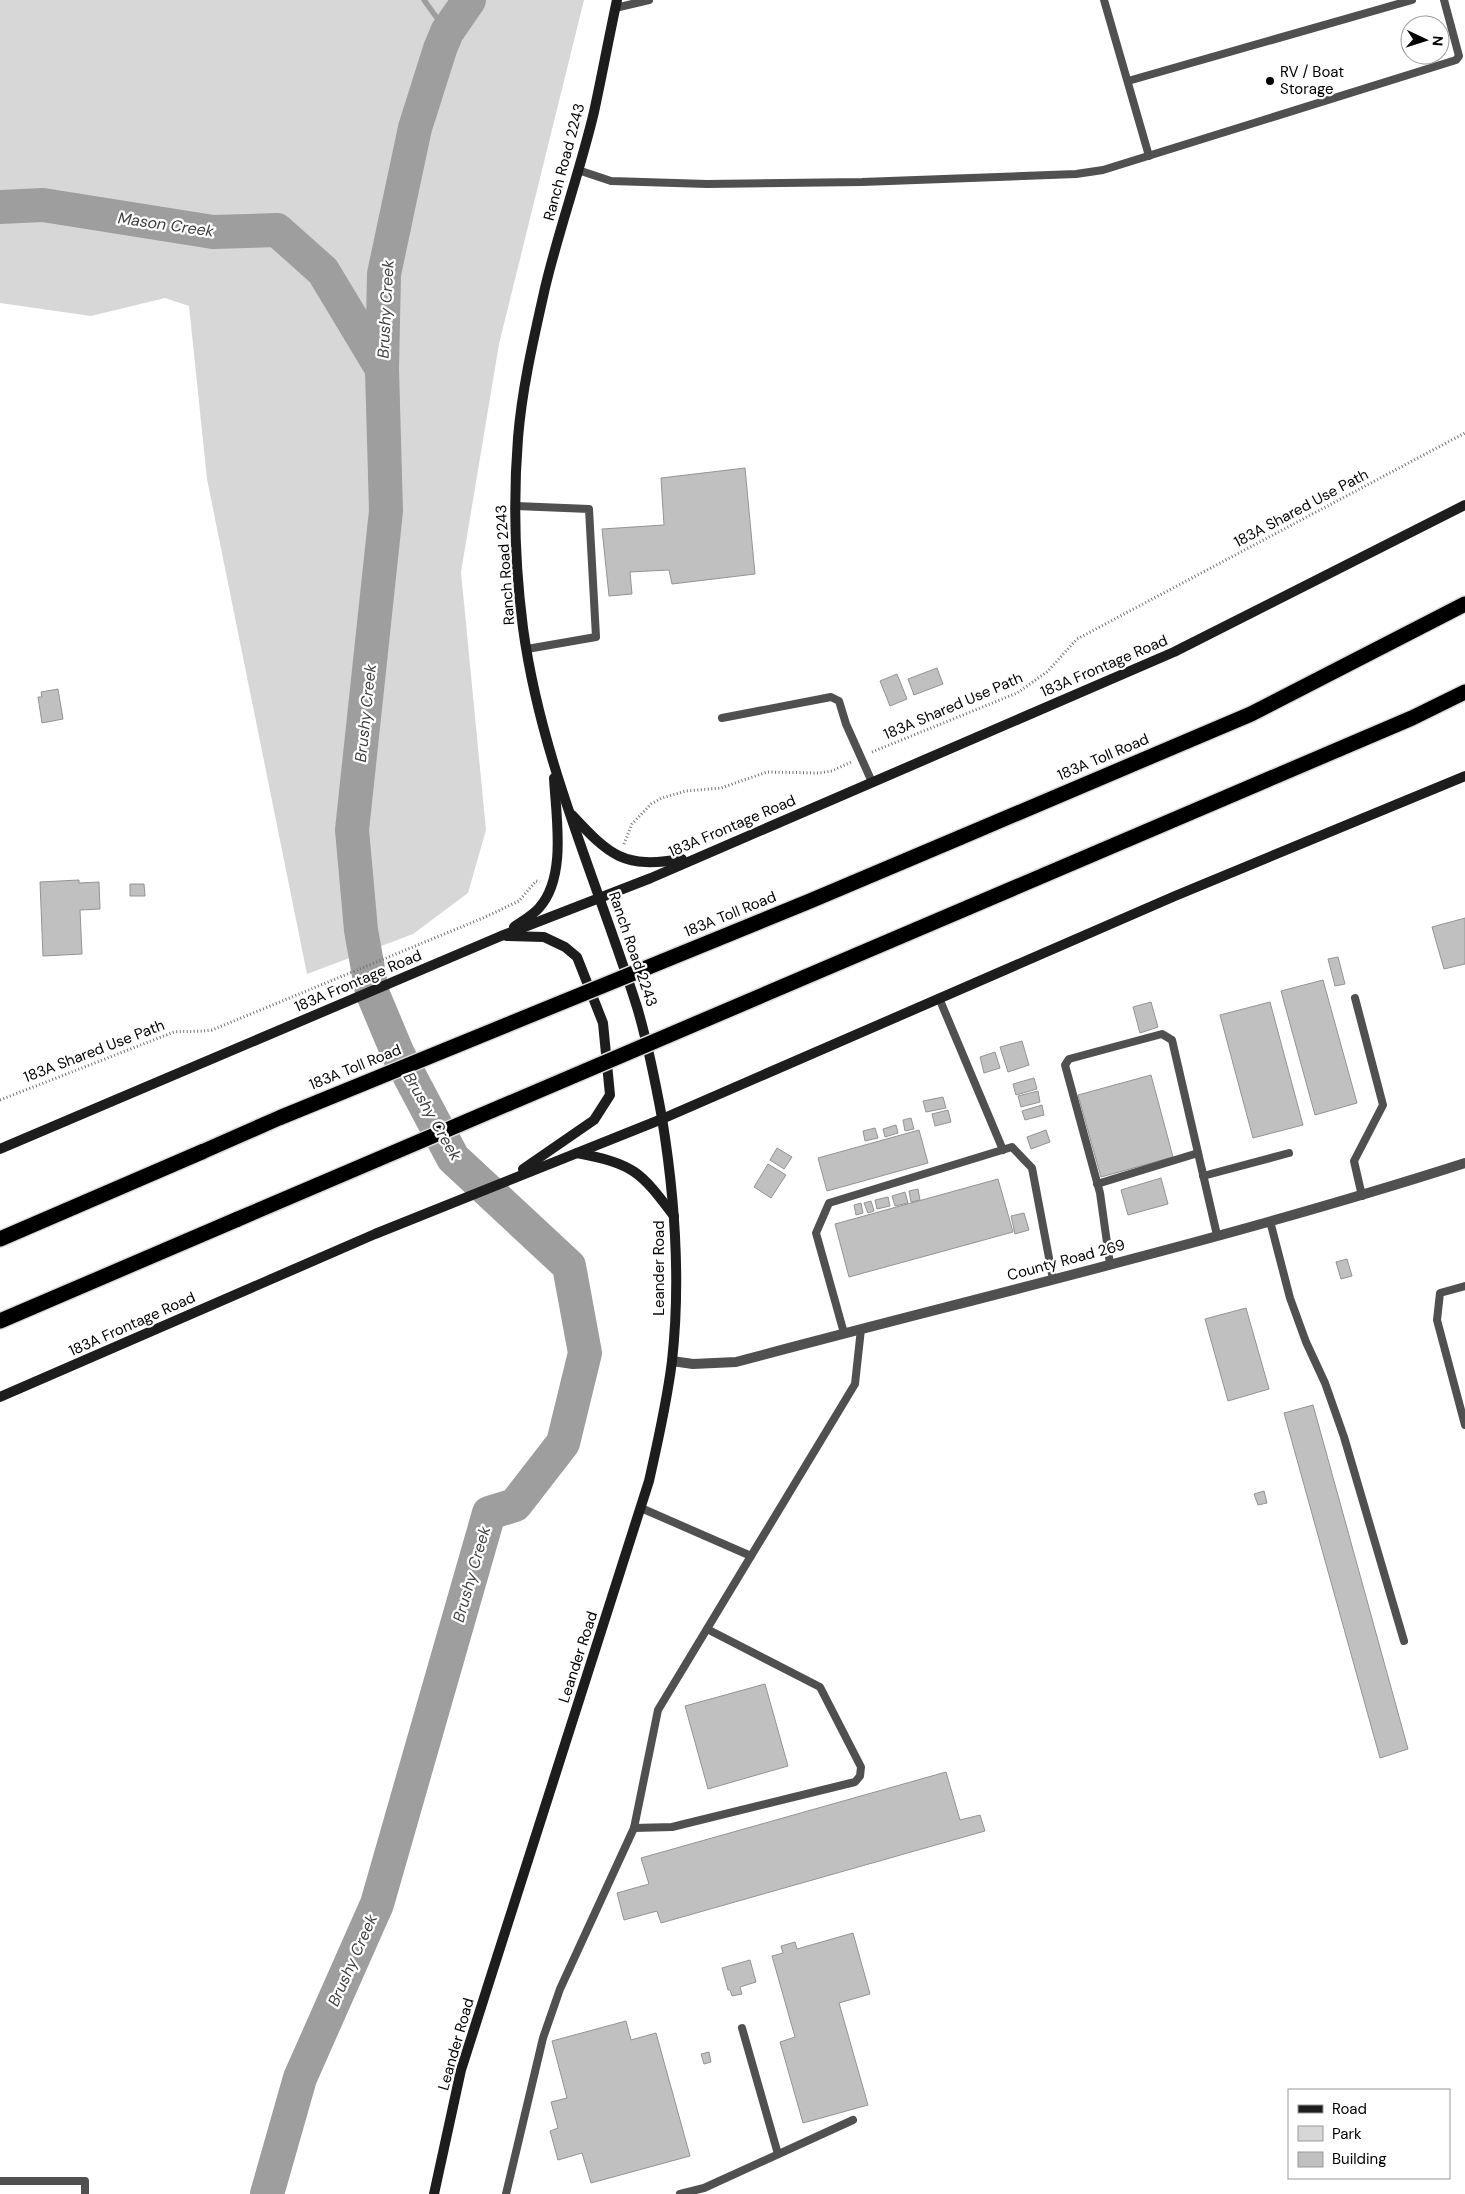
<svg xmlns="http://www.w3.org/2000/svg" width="1465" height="2194" font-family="'DM Sans',sans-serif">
	<rect width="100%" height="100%" fill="#fff"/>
	<path fill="#d7d7d7" d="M 0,0 L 584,0 L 499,344 L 461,572 L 486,830 L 468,893 L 413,934 L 307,974 L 207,479 L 189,306 L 165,298 L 91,316 L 0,303 Z"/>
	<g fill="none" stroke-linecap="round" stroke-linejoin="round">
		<path stroke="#9e9e9e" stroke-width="5.5" d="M 424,0 L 447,32"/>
		<g stroke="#9e9e9e" stroke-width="34">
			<path d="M 0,207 L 43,205 L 213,232 L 277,230 L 323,271 L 382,369"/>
			<path d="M 267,2194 L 300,2078 L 377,1904 L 489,1513 L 515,1505 L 563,1443 L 585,1353 L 569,1266 L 453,1158 L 398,1054 L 372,992 L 361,930 L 352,830 L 386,511 L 382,369 L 384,274 L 415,128 L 440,49 L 447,32 L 469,0"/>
		</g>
	</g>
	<g fill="#c0c0c0" stroke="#949494">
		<path d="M 745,468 L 755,574 L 672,584 L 669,570 L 630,572 L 632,594 L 609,596 L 602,529 L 664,525 L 661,478 Z"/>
		<path d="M 937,668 L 943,684 L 914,695 L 908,679 Z"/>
		<path d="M 897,674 L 907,699 L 890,706 L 880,681 Z"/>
		<path d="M 58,689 L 63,719 L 42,723 L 38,697 L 42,697 L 41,692 Z"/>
		<path d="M 79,880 L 79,883 L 99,882 L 100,909 L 80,910 L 82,954 L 43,956 L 40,882 Z"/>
		<path d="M 130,884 L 144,884 L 145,896 L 130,896 Z"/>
		<path d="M 1465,918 L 1465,964 L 1444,969 L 1432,927 Z"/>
		<path d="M 1338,957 L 1345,984 L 1335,986 L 1328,959 Z"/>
		<path d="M 1323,980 L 1357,1103 L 1315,1115 L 1281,991 Z"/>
		<path d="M 1151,1002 L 1158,1027 L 1140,1033 L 1133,1007 Z"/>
		<path d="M 1270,1002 L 1303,1125 L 1253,1138 L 1220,1015 Z"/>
		<path d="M 1022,1041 L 1029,1065 L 1008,1072 L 1000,1047 Z"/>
		<path d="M 995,1052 L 1000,1068 L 984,1073 L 980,1057 Z"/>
		<path d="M 1151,1075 L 1173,1157 L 1101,1177 L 1078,1095 Z"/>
		<path d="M 1034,1078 L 1037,1089 L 1016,1095 L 1013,1084 Z"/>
		<path d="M 1038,1091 L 1040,1102 L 1021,1107 L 1018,1096 Z"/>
		<path d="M 943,1097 L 946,1108 L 926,1112 L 923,1101 Z"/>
		<path d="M 1042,1105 L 1044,1115 L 1025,1120 L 1022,1111 Z"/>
		<path d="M 948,1110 L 951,1122 L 935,1126 L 932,1114 Z"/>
		<path d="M 911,1118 L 914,1129 L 905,1131 L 903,1120 Z"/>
		<path d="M 896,1125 L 898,1133 L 885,1137 L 883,1129 Z"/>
		<path d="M 875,1128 L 878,1138 L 865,1141 L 863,1131 Z"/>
		<path d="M 919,1130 L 928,1163 L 827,1191 L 818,1158 Z"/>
		<path d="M 1046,1130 L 1050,1142 L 1031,1149 L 1027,1137 Z"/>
		<path d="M 777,1148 L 792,1157 L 784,1169 L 770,1160 Z"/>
		<path d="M 768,1164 L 786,1175 L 771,1198 L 754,1187 Z"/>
		<path d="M 1161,1178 L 1168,1204 L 1128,1215 L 1121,1190 Z"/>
		<path d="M 998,1179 L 1013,1232 L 849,1277 L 835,1224 Z"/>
		<path d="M 918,1189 L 920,1200 L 911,1202 L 909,1191 Z"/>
		<path d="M 905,1192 L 908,1203 L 895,1206 L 892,1196 Z"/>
		<path d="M 888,1197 L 890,1206 L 877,1209 L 875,1200 Z"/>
		<path d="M 871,1201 L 874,1211 L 868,1213 L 864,1203 Z"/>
		<path d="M 861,1203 L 863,1213 L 856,1215 L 854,1205 Z"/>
		<path d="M 1024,1213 L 1029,1230 L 1015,1234 L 1011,1216 Z"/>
		<path d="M 1347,1259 L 1352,1276 L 1341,1279 L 1336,1262 Z"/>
		<path d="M 1246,1308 L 1269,1389 L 1228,1401 L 1205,1319 Z"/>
		<path d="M 1313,1405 L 1408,1749 L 1380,1758 L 1284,1413 Z"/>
		<path d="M 1264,1491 L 1267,1503 L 1258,1505 L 1254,1494 Z"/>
		<path d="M 765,1684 L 788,1766 L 708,1789 L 685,1706 Z"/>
		<path d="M 946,1772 L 960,1820 L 980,1815 L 985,1831 L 661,1923 L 657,1911 L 624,1920 L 617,1893 L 649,1884 L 641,1858 Z"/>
		<path d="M 853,1933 L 870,1994 L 839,2003 L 868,2105 L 803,2123 L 780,2042 L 795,2037 L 772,1956 L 783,1953 L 781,1946 L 795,1942 L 797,1949 Z"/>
		<path d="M 750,1960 L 756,1982 L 740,1987 L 742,1994 L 732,1996 L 730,1990 L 728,1990 L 722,1968 Z"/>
		<path d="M 626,2021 L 631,2040 L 656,2033 L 690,2156 L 591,2183 L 582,2153 L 558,2160 L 550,2131 L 558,2128 L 551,2102 L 567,2098 L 552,2041 Z"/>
		<path d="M 709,2052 L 711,2062 L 704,2064 L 701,2054 Z"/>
	</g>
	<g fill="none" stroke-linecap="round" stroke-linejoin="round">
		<defs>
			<g id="motorway">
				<path d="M 959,838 L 1251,714 L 1465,604"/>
				<path d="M 967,908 L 1412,718 L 1465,692"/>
				<path d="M 0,1239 L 204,1151"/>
				<path d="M 0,1321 L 238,1219"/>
			</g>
		</defs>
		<use href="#motorway" stroke="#dbdbdb" stroke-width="18"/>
		<g stroke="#727272" stroke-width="3" stroke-dasharray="1 2.5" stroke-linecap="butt">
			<path d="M 872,752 L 1017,693 L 1047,672 L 1077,639 L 1465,433"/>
			<path d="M 624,844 L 632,824 L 651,804 L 662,798 L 686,791 L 721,788 L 767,772 L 819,773 L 832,771 L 851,762"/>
			<path d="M 0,1100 L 174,1032 C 188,1031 199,1032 212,1030 L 483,918 L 519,901 L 536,881 L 540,882"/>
		</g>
		<g stroke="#505050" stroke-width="8">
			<path d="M 1104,0 L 1149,156"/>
			<path d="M 615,8 L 649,0"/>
			<path d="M 1128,81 L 1412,0"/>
			<path d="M 578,170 L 611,181 L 707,184 L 862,182 L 1076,174 L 1103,170 L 1456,60 L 1459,56 L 1444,0"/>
			<path d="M 516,506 L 589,509 L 596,637 L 527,649"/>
			<path d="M 722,718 L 831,697 L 839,701 L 846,724 L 872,782"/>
			<path d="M 939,998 L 1003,1150"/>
			<path d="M 1355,998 L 1383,1105 L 1354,1161 L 1362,1196"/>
			<path d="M 1203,1176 L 1289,1153"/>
			<path d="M 1097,1184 L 1198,1153"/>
			<path d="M 1270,1221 L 1290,1298 L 1306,1342 L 1325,1383 L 1344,1437 L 1404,1641"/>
			<path d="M 1110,1264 L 1100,1193 L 1065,1065 L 1069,1059 L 1162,1034 L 1172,1040 L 1217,1235"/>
			<path d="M 1465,1286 L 1440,1293 L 1437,1320 L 1465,1425"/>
			<path d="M 844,1333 L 816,1233 L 829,1203 L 1012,1147 L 1032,1168 L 1053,1279"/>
			<path d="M 641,1508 L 751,1556"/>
			<path d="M 634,1828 L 672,1827 L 855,1782 L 860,1776 L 861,1767 L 820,1687 L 707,1629"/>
			<path d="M 742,2028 L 778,2154"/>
			<path d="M 0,2181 L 85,2181 L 85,2194"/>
			<path d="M 506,2194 L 543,2038 L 560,1989 L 634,1828 L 658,1710 L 855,1384 L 861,1329"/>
			<path d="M 680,2194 L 704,2188 L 853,2120"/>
		</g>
		<path stroke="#505050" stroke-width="10" d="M 672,1361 L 693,1364 L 736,1362 C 979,1297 1225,1240 1465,1163"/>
		<g stroke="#1d1d1d" stroke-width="10">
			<path d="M 572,815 C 610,856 624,869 682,859"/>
			<path d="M 514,927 C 522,921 532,916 539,908 C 567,877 556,817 554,778"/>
			<path d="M 507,936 L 544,937 L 565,947 L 577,957 L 603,1023 L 610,1095 L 594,1120 L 523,1169"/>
			<path d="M 0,1149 L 501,936 L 651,878 L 1174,652 L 1465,505"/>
			<path d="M 577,1153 C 634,1164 640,1171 674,1216"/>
			<path d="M 0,1397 L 375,1234 L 662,1119 L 1175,896 L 1465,776"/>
			<path d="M 434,2194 L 461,2070 L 649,1481 C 658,1441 667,1402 672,1361 C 681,1280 675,1198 662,1118 C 655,1080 648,1044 637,1007 C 597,881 541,760 523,628 C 515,566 513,501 518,438 C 522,388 534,337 545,288 C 559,229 580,171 594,112 C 602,75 609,37 617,0"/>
		</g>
		<use href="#motorway" stroke="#000" stroke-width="15"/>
		<defs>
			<g id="motorway-bridge">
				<path d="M 204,1151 L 279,1118 L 810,901 L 959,838"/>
				<path d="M 238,1219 L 967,908"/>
			</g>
		</defs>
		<use href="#motorway-bridge" stroke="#dbdbdb" stroke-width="18" stroke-linecap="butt"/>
		<use href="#motorway-bridge" stroke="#000" stroke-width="15"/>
	</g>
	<circle fill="#000" stroke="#fff" stroke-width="2" cx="1270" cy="81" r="5"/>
	<g text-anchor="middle" stroke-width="4.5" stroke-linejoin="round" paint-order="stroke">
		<g font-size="15" fill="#000" stroke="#fff" text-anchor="start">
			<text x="1280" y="77">RV / Boat<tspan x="1280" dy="17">Storage</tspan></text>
		</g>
		<g font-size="15" fill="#000" stroke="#fff">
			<text transform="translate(564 162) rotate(-75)" y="5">Ranch Road 2243</text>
			<text transform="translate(1301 508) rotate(-28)" y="5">183A Shared Use Path</text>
			<text transform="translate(505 565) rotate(-94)" y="5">Ranch Road 2243</text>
			<text transform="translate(1104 666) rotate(-23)" y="5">183A Frontage Road</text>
			<text transform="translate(953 706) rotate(-23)" y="5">183A Shared Use Path</text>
			<text transform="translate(1103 757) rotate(-23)" y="5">183A Toll Road</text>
			<text transform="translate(732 826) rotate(-23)" y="5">183A Frontage Road</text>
			<text transform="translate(730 914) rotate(-22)" y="5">183A Toll Road</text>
			<text transform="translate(633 949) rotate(71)" y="5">Ranch Road 2243</text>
			<text transform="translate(358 981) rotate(-23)" y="5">183A Frontage Road</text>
			<text transform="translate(94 1051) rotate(-21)" y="5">183A Shared Use Path</text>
			<text transform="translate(355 1067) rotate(-22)" y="5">183A Toll Road</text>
			<text transform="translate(1066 1260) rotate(-15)" y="5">County Road 269</text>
			<text transform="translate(659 1268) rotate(-90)" y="5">Leander Road</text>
			<text transform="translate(132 1324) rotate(-24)" y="5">183A Frontage Road</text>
			<text transform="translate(578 1657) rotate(-72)" y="5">Leander Road</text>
			<text transform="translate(456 2044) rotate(-74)" y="5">Leander Road</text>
		</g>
		<g font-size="16" font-style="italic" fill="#3f3f3f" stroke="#fff">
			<text transform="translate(166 224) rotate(8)" y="6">Mason Creek</text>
			<text transform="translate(385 309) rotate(-87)" y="6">Brushy Creek</text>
			<text transform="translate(365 713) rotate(-84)" y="6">Brushy Creek</text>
			<text transform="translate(433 1116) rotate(60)" y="6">Brushy Creek</text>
			<text transform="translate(471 1574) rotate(-74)" y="6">Brushy Creek</text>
			<text transform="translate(352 1960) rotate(-66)" y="6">Brushy Creek</text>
		</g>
	</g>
	<rect x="1288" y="2089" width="162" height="90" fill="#ffffff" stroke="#999999"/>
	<rect x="1298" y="2105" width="25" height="8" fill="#1d1d1d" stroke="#999999"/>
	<text x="1332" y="2114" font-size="15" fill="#000000">Road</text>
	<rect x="1298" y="2126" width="25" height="15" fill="#d7d7d7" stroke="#999999"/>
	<text x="1332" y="2139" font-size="15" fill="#000000">Park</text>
	<rect x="1298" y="2152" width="25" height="15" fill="#c0c0c0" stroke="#999999"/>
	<text x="1332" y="2164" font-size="15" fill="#000000">Building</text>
	<g transform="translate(1425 40) rotate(94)"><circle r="24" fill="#ffffff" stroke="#999999"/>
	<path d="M0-4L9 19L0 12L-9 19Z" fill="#000000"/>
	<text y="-8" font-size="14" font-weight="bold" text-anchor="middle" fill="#000000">N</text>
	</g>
</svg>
